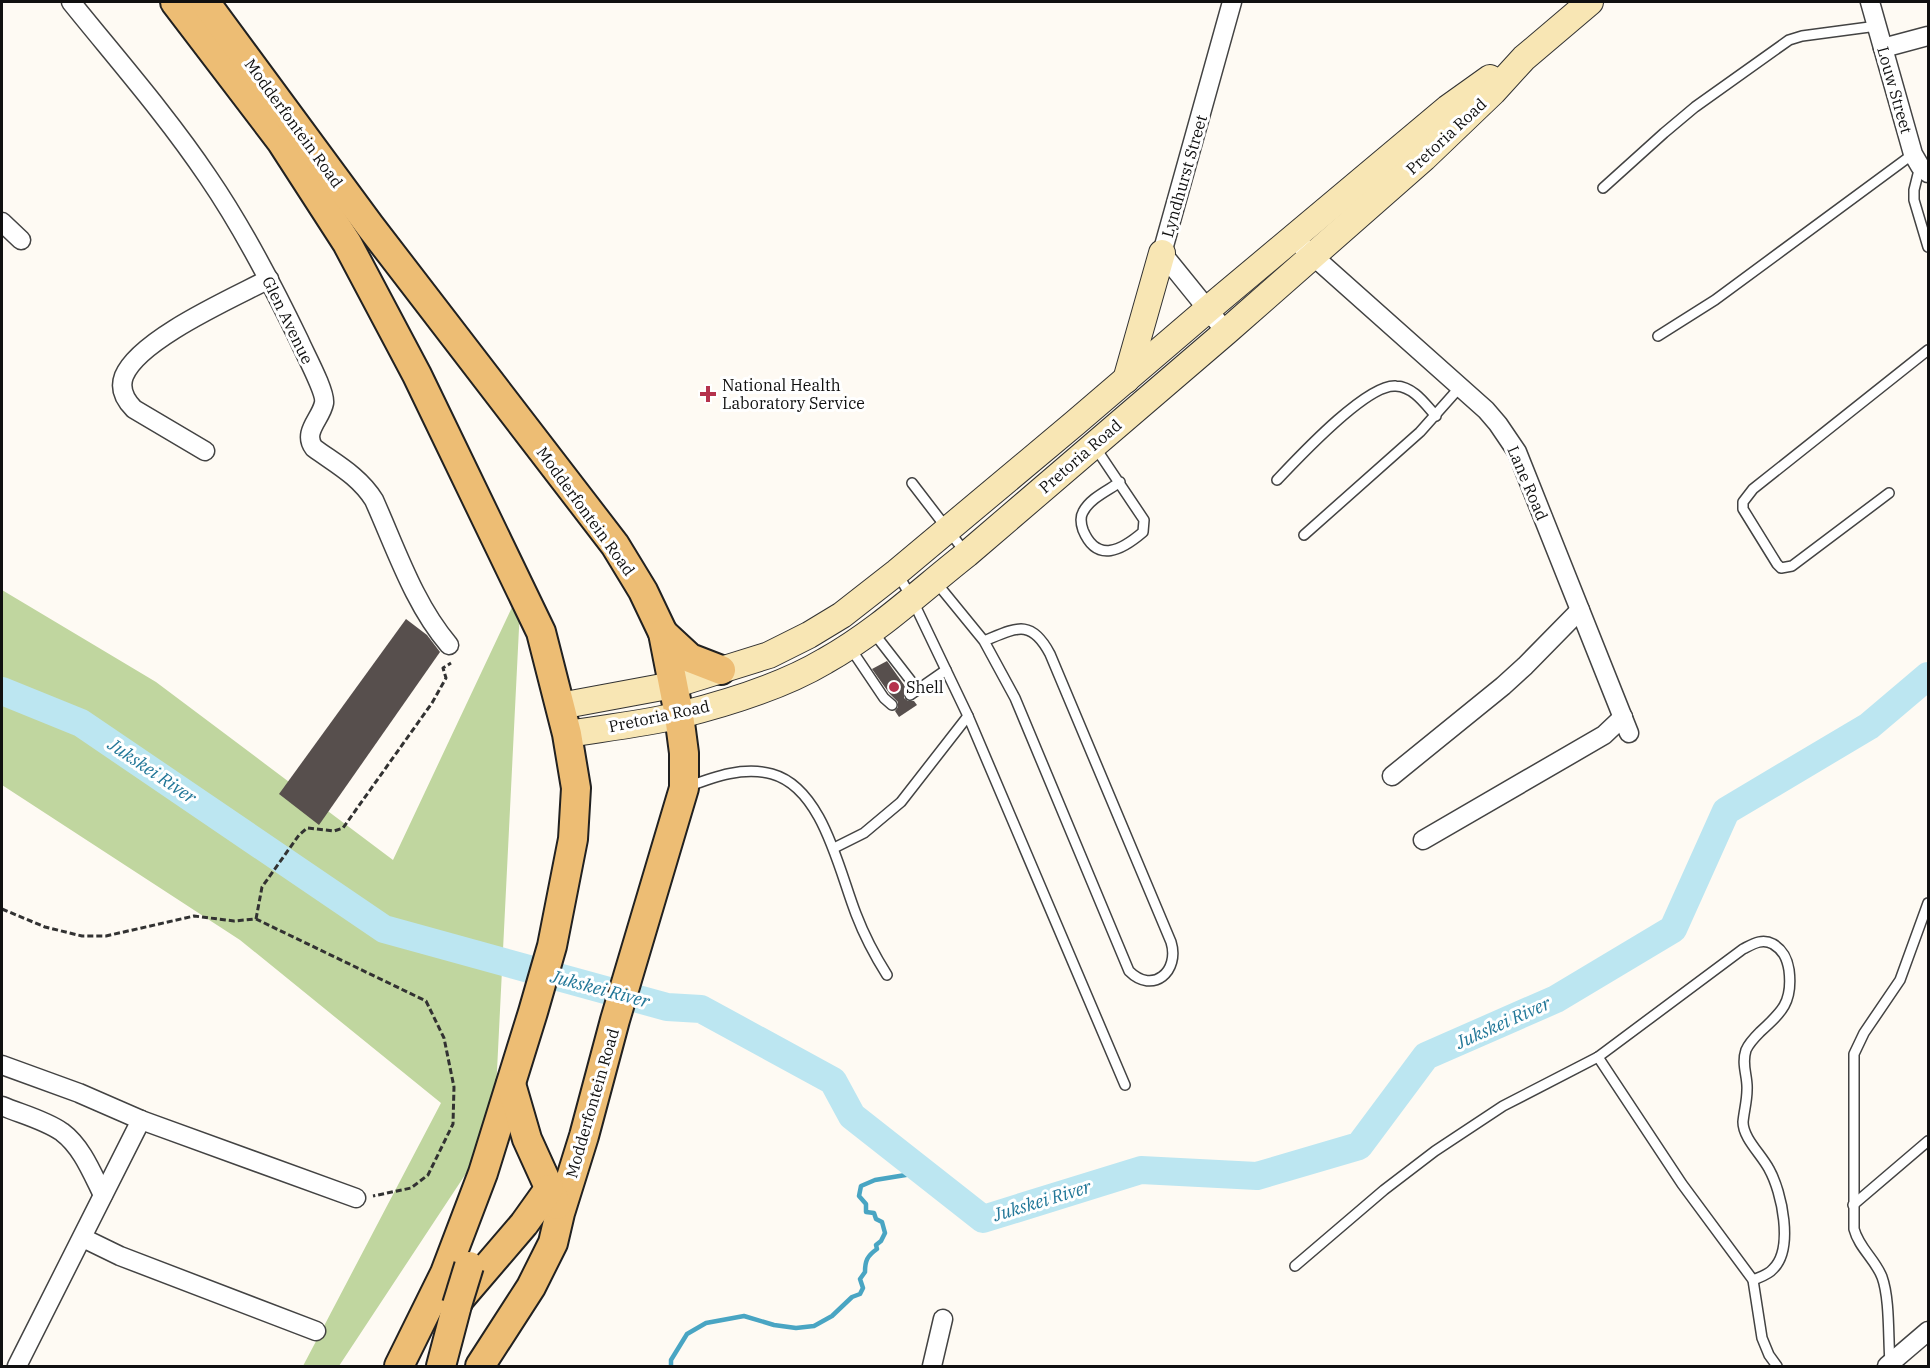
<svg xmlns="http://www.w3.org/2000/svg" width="1930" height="1368" font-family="'IBM Plex Serif',serif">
	<rect width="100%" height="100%" fill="#fefaf3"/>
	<path fill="#c0d69f" d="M 521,588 L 494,1131 L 339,1366 L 303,1366 L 441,1103 L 240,940 L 2,785 L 2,590 L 156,682 L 393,860 Z"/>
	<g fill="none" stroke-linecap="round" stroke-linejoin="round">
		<path stroke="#49a5c3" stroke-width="4.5" d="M 671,1366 L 671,1360 L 687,1334 L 706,1323 L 744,1316 L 774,1325 L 796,1328 L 814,1326 L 832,1316 L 852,1297 L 860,1294 L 863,1288 L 860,1279 L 865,1272 C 865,1261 867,1256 877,1249 L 876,1245 L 881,1241 L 885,1233 L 882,1222 L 876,1219 L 874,1213 L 866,1212 L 866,1204 L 859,1196 L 861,1186 L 875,1180 L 924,1172"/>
		<path stroke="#bce6f1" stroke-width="28" d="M 2,691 L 81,723 L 384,929 L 667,1007 L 701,1009 L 833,1081 L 852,1116 L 983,1219 L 1141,1170 L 1257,1176 L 1359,1146 L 1426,1056 L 1556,999 L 1673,929 L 1726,811 L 1869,726 L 1928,676"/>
	</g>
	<g fill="#574f4d">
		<path d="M 406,619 L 427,635 L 440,652 L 319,825 L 279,794 Z"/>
		<path d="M 887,661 L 907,689 L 904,693 L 904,698 L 908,701 L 914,701 L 917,705 L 899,717 L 895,711 L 898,707 L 898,702 L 889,693 L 872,669 Z"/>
	</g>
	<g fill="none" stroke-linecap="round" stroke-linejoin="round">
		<defs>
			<g id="service">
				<path d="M 1920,166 L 1914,190 L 1914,200 L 1928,247"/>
				<path d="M 1603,188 L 1664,133 L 1695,107 L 1789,40 L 1802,36 L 1877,26"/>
				<path d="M 1658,336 L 1715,300 L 1913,154"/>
				<path d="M 1095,447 L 1144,520 L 1143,532 C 1122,550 1097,564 1083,530 C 1081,524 1080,517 1083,512 C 1090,498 1109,490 1120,482"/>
				<path d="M 1277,480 C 1297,459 1367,383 1396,386 C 1414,387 1425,404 1436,416"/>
				<path d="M 912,483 L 965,552"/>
				<path d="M 1889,493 L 1792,566 L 1781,568 L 1777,564 L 1743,509 L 1743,502 L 1753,489 L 1928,350"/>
				<path d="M 1304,535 L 1420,432 L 1460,387"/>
				<path d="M 898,574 L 912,599 L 968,716 L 1125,1085"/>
				<path d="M 935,581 L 984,641 L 1015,698 L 1129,971 C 1153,995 1180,971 1171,942 L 1050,654 C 1031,618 1016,628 984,641"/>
				<path d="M 873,632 L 918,690"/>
				<path d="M 851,649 L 884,698 L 892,705"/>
				<path d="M 910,695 L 946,670"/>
				<path d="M 687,787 C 714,777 743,766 772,774 C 823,788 839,871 856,914 C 864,935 875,956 887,975"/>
				<path d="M 834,848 L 864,833 L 901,802 L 968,716"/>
				<path d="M 1598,1057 L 1682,1184 L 1753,1280 L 1762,1338 L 1769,1355 L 1777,1366"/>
				<path d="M 1853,1205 L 1928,1141"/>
				<path d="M 1295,1266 L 1384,1190 L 1435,1151 L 1503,1106 L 1598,1057 L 1743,949 C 1753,944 1762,938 1773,944 C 1783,950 1787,958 1789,970 C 1793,1002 1782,1012 1760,1032 C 1755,1037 1749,1043 1746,1050 C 1741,1065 1748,1076 1747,1090 C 1747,1101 1744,1111 1743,1122 C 1743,1138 1761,1154 1769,1169 C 1782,1192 1794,1249 1773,1269 C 1768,1275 1760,1277 1753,1280"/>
				<path d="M 1890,1362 C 1888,1338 1890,1299 1882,1277 C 1875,1259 1859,1248 1854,1229 L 1854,1054 L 1864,1033 L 1900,980 L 1928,903"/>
			</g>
			<g id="minor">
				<path d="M 71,2 C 117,59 167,116 208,177 C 243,228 272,284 299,340 C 304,352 326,392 324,403 C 321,419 302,432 314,448 C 336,464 359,476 374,500 C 396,549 414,604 449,645"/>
				<path d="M 1870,2 L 1913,154 L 1920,166 L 1928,173"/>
				<path d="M 1883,48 L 1928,36"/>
				<path d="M 2,222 L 21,240"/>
				<path d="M 1294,239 L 1486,410 L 1498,424 L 1517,452 L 1629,733"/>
				<path d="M 1226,332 L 1162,253 L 1232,2"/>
				<path d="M 205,451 L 134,409 C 125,400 119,389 124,376 C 139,339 233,298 269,279"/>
				<path d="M 1392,776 L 1503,686 L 1525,666 L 1580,610"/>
				<path d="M 1423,840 L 1604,735 L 1623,717"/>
				<path d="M 2,1065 L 79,1093 L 141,1120 L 356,1198"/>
				<path d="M 2,1106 C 21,1114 45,1120 62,1132 C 82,1147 92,1173 103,1195"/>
				<path d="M 83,1238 L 120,1256 L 316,1331"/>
				<path d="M 17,1366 L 141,1120"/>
				<path d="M 932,1366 L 943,1319"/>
				<path d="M 1887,1366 L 1928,1331"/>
			</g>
			<g id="secondary">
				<path d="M 1126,380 L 1162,253"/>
				<path d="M 560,706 L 673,685 L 769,655 L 809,635 L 842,615 L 897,572 L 1075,423 L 1207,310 L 1448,108 L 1490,78"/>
				<path d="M 567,734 C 605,728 643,724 680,715 C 728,703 783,686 825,661 C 877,632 920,591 967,554 L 1226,332 L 1424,158 L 1493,92 L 1524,58 L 1590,2"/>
			</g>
			<g id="primary">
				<path d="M 175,2 L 281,141 L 347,243 L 417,375 L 541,632 L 567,734 L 576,788 L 573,839 L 552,946 L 533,1012 L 483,1173 L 445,1273 L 399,1366"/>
				<path d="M 205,2 L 370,226 L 615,545 L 643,591 L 663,633 L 679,715 L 684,753 L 684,788 L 615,1020 L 584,1136 L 560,1213 L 553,1243 L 531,1287 L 480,1366"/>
				<path d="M 663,633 L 690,658 L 721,670"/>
				<path d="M 511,1084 L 527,1139 L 557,1205"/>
				<path d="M 458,1301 L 524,1224 L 549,1189"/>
				<path d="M 441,1366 L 457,1305"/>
			</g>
		</defs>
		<use href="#service" stroke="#434343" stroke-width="12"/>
		<use href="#minor" stroke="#434343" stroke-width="21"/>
		<use href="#secondary" stroke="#323232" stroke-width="28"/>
		<use href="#primary" stroke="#212121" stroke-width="32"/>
		<g stroke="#323232" stroke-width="3" stroke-dasharray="6 3" stroke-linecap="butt">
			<path d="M 2,909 L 45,927 L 82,936 L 106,936 L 194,916 L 234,921 L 256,919 L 426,1001 L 444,1038 L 454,1087 L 453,1124 L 428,1175 L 411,1188 L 373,1196"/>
			<path d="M 256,919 L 262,887 L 299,835 L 307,828 L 334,831 L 343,828 L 432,703 L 446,678 L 443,668 L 451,663"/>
		</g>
		<use href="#service" stroke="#fff" stroke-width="9"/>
		<use href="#minor" stroke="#fff" stroke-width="18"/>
		<use href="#secondary" stroke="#f8e6b4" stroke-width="26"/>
		<use href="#primary" stroke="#edbd74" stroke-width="28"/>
		<defs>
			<path id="primary-bridge" d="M 457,1305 L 469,1266"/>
		</defs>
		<use href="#primary-bridge" stroke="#212121" stroke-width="32" stroke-linecap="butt"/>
		<use href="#primary-bridge" stroke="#edbd74" stroke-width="28"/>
	</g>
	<g fill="#b5324d" stroke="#fff" stroke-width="2">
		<path d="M705 385h6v6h6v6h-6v6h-6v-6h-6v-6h6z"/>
		<circle cx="894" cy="687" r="6"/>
	</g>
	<g text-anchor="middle" stroke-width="6" stroke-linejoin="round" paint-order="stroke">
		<g font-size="16" fill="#101010" stroke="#fff">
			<text transform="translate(1895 90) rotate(74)" y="6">Louw Street</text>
			<text transform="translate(294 123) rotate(54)" y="6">Modderfontein Road</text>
			<text transform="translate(1446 136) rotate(-43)" y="6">Pretoria Road</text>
			<text transform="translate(1184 176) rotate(-74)" y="6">Lyndhurst Street</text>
			<text transform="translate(288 320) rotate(64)" y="6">Glen Avenue</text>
			<text transform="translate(1080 456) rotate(-41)" y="6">Pretoria Road</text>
			<text transform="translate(1528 483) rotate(67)" y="6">Lane Road</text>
			<text transform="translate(586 511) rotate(54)" y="6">Modderfontein Road</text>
			<text transform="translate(659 716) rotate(-12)" y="6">Pretoria Road</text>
			<text transform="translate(592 1103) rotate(-74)" y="6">Modderfontein Road</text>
		</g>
		<g font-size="16" fill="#101010" stroke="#fff" text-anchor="start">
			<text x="722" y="391">National Health<tspan x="722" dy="18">Laboratory Service</tspan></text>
			<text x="906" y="693">Shell</text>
		</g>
		<g font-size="18" font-style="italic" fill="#227798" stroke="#fff">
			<text transform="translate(152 771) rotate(34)" y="6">Jukskei River</text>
			<text transform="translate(600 989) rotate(15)" y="6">Jukskei River</text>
			<text transform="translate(1503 1023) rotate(-24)" y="6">Jukskei River</text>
			<text transform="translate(1042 1201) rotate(-17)" y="6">Jukskei River</text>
		</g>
	</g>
	<rect width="1930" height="1368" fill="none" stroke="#101010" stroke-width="6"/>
</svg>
